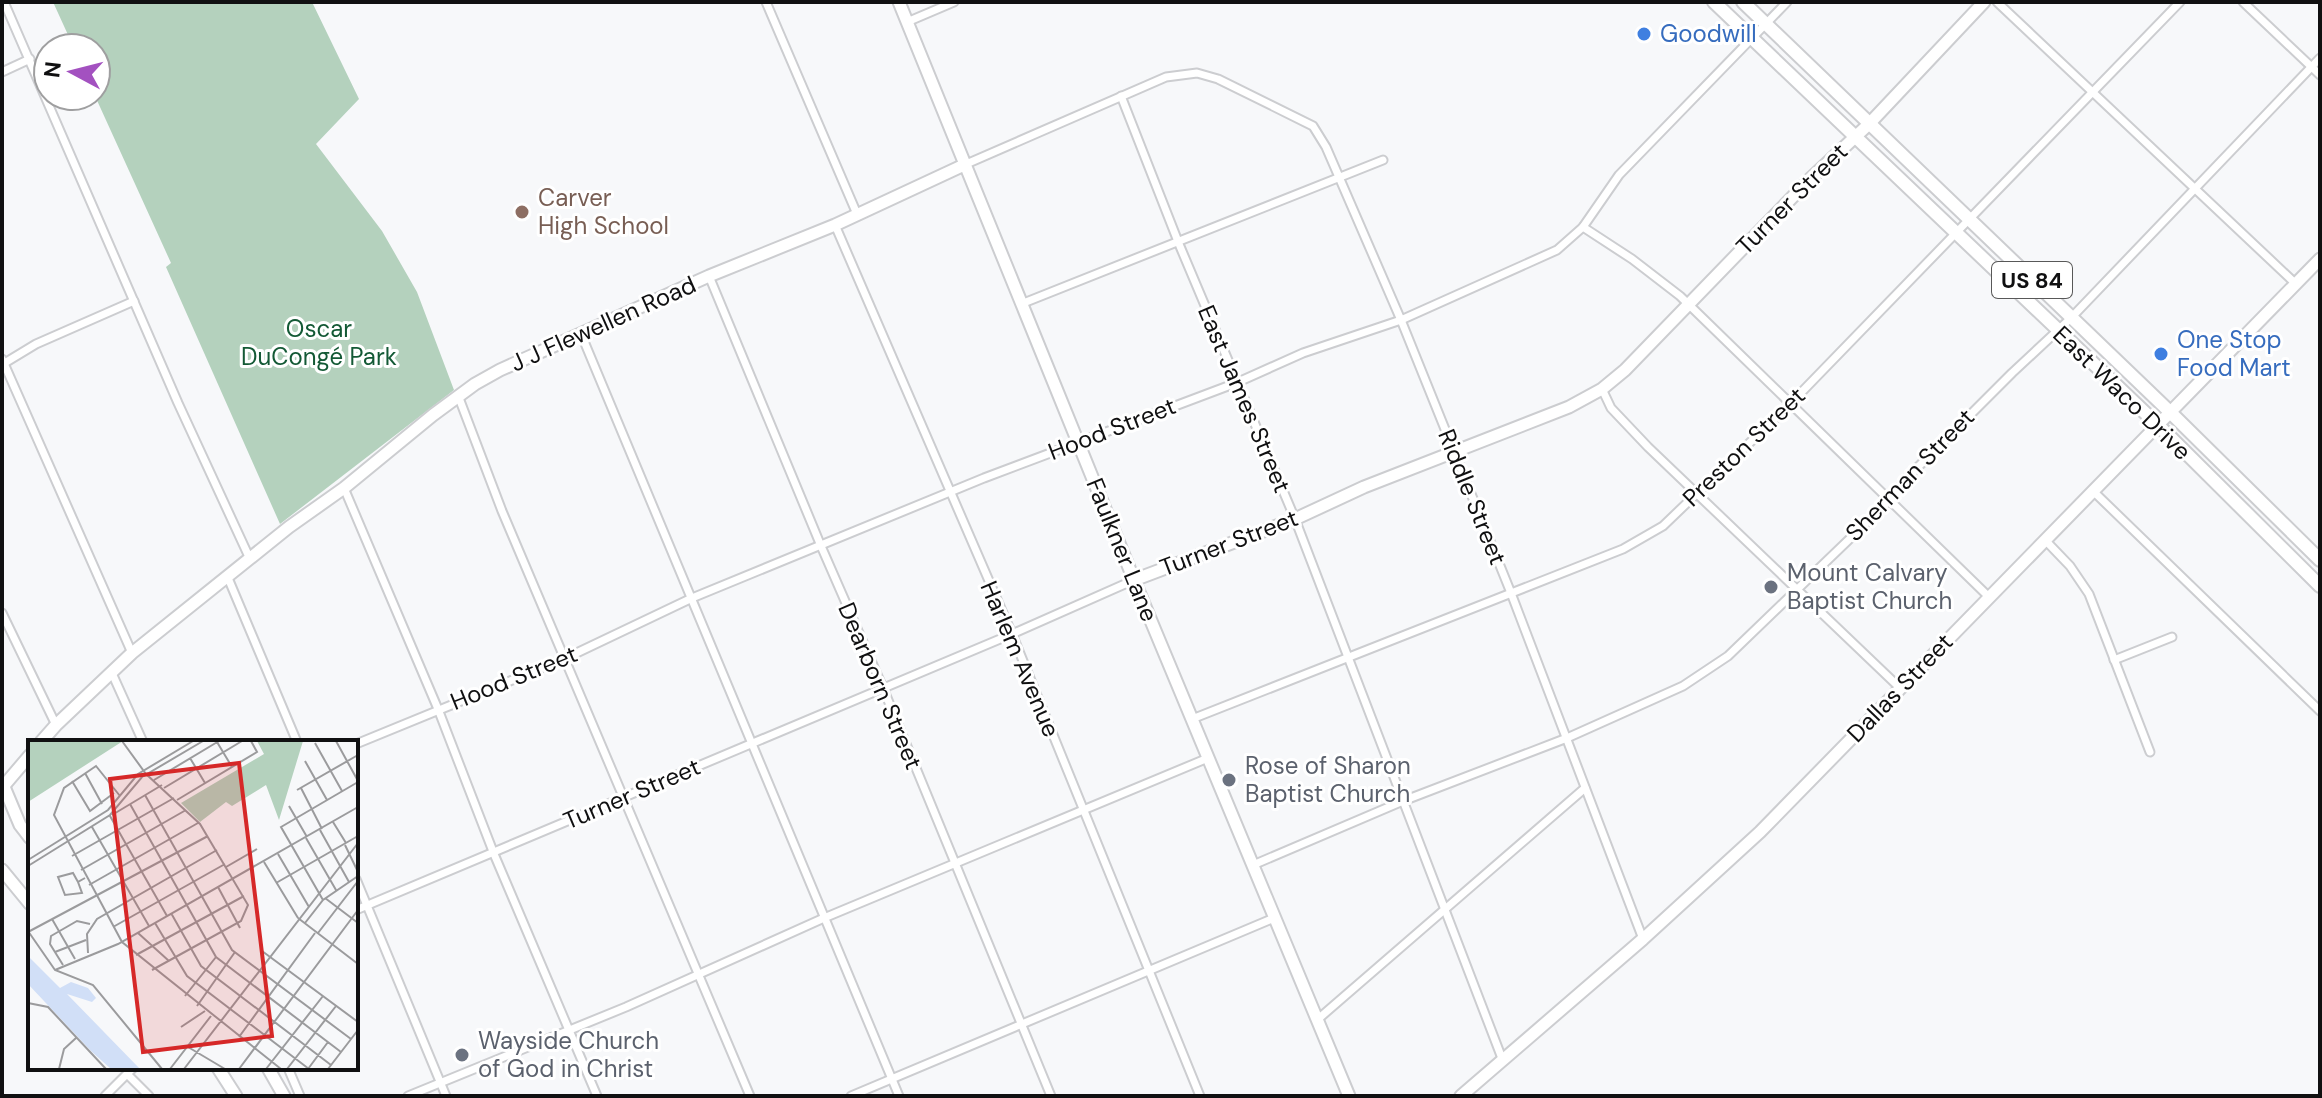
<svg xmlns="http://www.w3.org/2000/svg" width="2322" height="1098" font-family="'DM Sans',sans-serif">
	<rect width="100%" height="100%" fill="#f7f8fa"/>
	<path fill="#b4d1bd" d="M 53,2 L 312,2 L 359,99 L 316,144 L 382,231 L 417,292 L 454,390 L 280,524 L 166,267 L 171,263 L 95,96 L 96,48 L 74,48 Z"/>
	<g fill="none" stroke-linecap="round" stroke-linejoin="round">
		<defs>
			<g id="street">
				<path d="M 4,2 L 178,403 L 250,559"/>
				<path d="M 766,2 L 857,214"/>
				<path d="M 1997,2 L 2296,284"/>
				<path d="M 2243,2 L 2320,75"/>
				<path d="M 907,22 L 954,2"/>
				<path d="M 2,72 L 30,59"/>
				<path d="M 1121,96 L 1179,244 L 1295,519 L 1503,1061"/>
				<path d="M 964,165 L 1166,77 L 1197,73 L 1218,79 L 1313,126 L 1326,147 L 1401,320 L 1511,593 L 1643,939"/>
				<path d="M 835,225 L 1012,634 L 1200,1096"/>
				<path d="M 1583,227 L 1632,259 L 1680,296 L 1989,597"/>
				<path d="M 709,276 L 821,546 L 883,688 L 1051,1096"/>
				<path d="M 1021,304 L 1383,160"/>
				<path d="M 581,334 L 899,1096"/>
				<path d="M 2,359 L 132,653"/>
				<path d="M 3,364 L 36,344 L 134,301"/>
				<path d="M 1602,389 L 1611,408 L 1648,447 L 1900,688"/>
				<path d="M 459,398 L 502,511 L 750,1096"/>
				<path d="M 344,488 L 438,709 L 494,854 L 597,1096"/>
				<path d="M 2093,491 L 2320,711"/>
				<path d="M 2045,540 L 2070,566 L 2089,594 L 2150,752"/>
				<path d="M 228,578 L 297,742"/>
				<path d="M 2,613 L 56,725"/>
				<path d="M 2114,660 L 2172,637"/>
				<path d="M 111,671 L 143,742"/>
				<path d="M 1192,719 L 1623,549 L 1663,526 L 1791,403 L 2180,2"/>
				<path d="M 356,744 L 566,658 L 692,598 L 984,478 L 1236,383 L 1303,353 L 1401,320 L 1557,250 L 1583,227 L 1619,175 L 1787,2"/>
				<path d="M 1253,865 L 1403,801 L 1567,738 L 1683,686 L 1728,656 L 1891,499 L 1906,479 L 2012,373 L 2071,318 L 2320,58"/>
				<path d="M 356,879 L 446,1096"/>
				<path d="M 356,910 L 1012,634 L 1134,580"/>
				<path d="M 1317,1020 L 1585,788"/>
				<path d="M 288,1068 L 300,1096"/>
				<path d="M 128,1075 L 149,1096"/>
				<path d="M 105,1096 L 133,1068"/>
				<path d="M 408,1096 L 626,1007 L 824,918 L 1208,758"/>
				<path d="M 851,1096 L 1274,918"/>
			</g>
			<g id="secondary">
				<path d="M 899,2 L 1134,580 L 1349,1096"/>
				<path d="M 1134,580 L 1295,519 L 1364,487 L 1569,407 L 1602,389 L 1625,370 L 1809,180 L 1869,124 L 1984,2"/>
				<path d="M 41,742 L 56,725 L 132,653 L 289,527 L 344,488 L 433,415 L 475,384 L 500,370 L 709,276 L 835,225 L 964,165"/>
				<path d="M 2,782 L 20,825 L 30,838"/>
				<path d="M 2,788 L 30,755"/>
				<path d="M 2,870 L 30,904"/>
				<path d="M 218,1068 L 236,1096"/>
				<path d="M 268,1068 L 284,1096"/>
				<path d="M 1461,1096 L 1643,939 L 1760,832 L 2320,259"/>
			</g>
			<g id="primary">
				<path d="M 1714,2 L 2159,426 L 2320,586"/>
				<path d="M 1743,2 L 2170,412 L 2320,560"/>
			</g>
		</defs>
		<use href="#street" stroke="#cccdd0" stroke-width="11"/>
		<use href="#secondary" stroke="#cccdd0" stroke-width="15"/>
		<use href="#primary" stroke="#cccdd0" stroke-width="16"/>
		<use href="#street" stroke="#fff" stroke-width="7"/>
		<use href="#secondary" stroke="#fff" stroke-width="11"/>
		<use href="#primary" stroke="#fff" stroke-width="12"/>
	</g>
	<g fill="#3f7fe0" stroke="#fff" stroke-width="3">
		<circle cx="1644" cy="34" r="8"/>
		<circle cx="2161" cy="354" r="8"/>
	</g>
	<circle fill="#8d6e63" stroke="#fff" stroke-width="3" cx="522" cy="212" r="8"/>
	<g fill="#6b7280" stroke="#fff" stroke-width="3">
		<circle cx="1771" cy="587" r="8"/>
		<circle cx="1229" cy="780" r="8"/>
		<circle cx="462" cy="1055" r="8"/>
	</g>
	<g text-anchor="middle" stroke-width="6" stroke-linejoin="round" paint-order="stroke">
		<rect fill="#fff" stroke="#585858" stroke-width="2" x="1992" y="262" width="80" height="36" rx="6"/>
		<g font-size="22" font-weight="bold" fill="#101011">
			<text x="2032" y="288">US 84</text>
		</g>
		<g font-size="24" fill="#366cbe" stroke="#fff" text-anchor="start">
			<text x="1660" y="42">Goodwill</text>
			<text x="2177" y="348">One Stop<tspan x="2177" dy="28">Food Mart</tspan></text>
		</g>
		<g font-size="24" fill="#785e54" stroke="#fff" text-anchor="start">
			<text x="538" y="206">Carver<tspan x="538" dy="28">High School</tspan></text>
		</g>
		<g font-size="24" fill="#101011" stroke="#fff">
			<text transform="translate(1792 199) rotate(-45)" y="8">Turner Street</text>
			<text transform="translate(603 324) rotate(-24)" y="8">J J Flewellen Road</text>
			<text transform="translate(2122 393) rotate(44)" y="8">East Waco Drive</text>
			<text transform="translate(1244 399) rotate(67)" y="8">East James Street</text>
			<text transform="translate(1112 429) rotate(-21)" y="8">Hood Street</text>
			<text transform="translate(1744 447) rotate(-44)" y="8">Preston Street</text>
			<text transform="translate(1910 475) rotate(-46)" y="8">Sherman Street</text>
			<text transform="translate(1472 497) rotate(68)" y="8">Riddle Street</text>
			<text transform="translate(1229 543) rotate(-21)" y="8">Turner Street</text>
			<text transform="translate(1122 550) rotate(68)" y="8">Faulkner Lane</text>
			<text transform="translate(1020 659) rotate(67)" y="8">Harlem Avenue</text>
			<text transform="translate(514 678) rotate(-22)" y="8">Hood Street</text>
			<text transform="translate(880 686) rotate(67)" y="8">Dearborn Street</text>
			<text transform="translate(1900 688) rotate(-46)" y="8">Dallas Street</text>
			<text transform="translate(632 794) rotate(-23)" y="8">Turner Street</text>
		</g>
		<g font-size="24" fill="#135935" stroke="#fff">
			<text x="319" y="337">Oscar<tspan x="319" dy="28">DuCongé Park</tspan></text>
		</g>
		<g font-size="24" fill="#5b616d" stroke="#fff" text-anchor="start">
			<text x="1787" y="581">Mount Calvary<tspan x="1787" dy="28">Baptist Church</tspan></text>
			<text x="1245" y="774">Rose of Sharon<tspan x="1245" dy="28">Baptist Church</tspan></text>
			<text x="478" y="1049">Wayside Church<tspan x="478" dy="28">of God in Christ</tspan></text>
		</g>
	</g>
	<g transform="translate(28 740)">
		<rect width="330" height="330" fill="#f7f8fa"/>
		<path d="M 0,1 L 95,1 L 0,62 ZM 229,1 L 275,1 L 251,80 L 238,45 L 204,66 L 198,62 L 172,82 L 153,63 L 236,14 Z" fill="#b4d1bd"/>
		<path d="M 0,216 L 32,248 L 43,242 L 60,248 L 68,258 L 64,262 L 39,254 L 112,329 L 83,329 L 63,311 L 0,244 Z" fill="#d1dff7"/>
		<path fill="none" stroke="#9b9b9d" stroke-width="2" d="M 94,1 L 118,34 L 172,84 L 220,165 L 213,181 L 124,230M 308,1 L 330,41M 189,2 L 204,27M 287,3 L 314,51M 162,18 L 177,43M 277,21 L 299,60M 57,33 L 74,64M 126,40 L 191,1M 44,41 L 62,71 L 86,53M 136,48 L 214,1M 273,48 L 294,89M 269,50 L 330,15M 117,55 L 204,210 L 323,299M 92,56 L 68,26 L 36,48 L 26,75 L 94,202 L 253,329M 149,60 L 229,12 L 223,1M 102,64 L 188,217 L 313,312M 261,66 L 279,97M 84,75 L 134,45M 82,76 L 139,176M 305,82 L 318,103M 64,87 L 121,186M 292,90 L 321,142M 278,98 L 308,150M 317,105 L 330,132M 250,114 L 281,167M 44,116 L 146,58M 0,120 L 80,70 L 110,34 L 165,1M 236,122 L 270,178M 0,126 L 82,75 L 114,37 L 175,1M 198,127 L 229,109M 53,130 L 158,70M 50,142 L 45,133 L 30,137 L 37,155 L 54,153 L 50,142 L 57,138M 248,143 L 330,96M 61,145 L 170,83M 190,147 L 212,188M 297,158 L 330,183M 295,160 L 253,87 L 330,42M 143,173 L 173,226 L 303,325M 270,178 L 330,224M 24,179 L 47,219M 127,183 L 159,236 L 281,329M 277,183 L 295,160 L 330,136M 85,187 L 197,124M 0,191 L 27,230 L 65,245 L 134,329M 0,192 L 180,96M 110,193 L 141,221M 290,193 L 330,141M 234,211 L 330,282M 27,212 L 58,200M 60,213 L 59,194 L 69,179 L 189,110M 108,215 L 216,156M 35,225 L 22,204 L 23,196 L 49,181 L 62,184M 27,230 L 90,204 L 330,67M 157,256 L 188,217M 0,263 L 20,267 L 78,329M 169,266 L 207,212M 153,287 L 177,271M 211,297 L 287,193M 160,307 L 197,329M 31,329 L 36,309 L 48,298M 142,329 L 183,276M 156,329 L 330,103M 211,329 L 330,170M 238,329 L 295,256M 259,329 L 308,266M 280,329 L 300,302M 300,329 L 330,290"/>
		<path fill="#d62828" fill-opacity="0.15" stroke="#d62828" stroke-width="4" d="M 211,23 L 244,296 L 115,312 L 82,39 Z"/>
		<rect width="330" height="330" fill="none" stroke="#101011" stroke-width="4"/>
	</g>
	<rect width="2322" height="1098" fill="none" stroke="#101011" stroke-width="8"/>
	<g transform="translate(72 72) rotate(277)"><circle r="38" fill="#ffffff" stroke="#9f9fa0" stroke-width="2"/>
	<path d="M0-6L14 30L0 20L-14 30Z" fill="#a351c0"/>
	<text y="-12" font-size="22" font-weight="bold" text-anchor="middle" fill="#101011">N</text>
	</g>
</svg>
